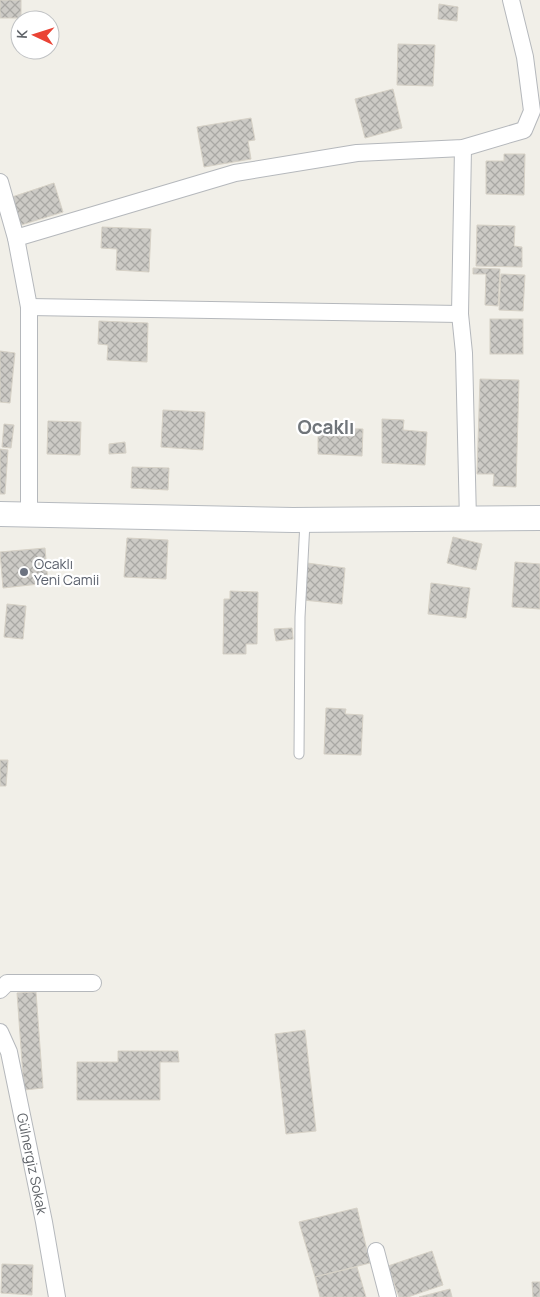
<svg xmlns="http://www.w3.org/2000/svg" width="540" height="1297" font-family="Manrope,sans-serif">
	<defs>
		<pattern id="building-cross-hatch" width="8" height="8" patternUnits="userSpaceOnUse" patternTransform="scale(1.25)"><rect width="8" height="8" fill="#cccac5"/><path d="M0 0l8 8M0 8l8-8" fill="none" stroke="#a9a8a4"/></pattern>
	</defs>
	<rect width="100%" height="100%" fill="#f1efe8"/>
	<g fill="url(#building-cross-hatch)" stroke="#d6d1c6">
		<rect x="0" y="0" width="21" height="18"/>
		<path d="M 439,4 L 458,7 L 457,21 L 438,19 Z"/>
		<path d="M 398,44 L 435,45 L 433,86 L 397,85 Z"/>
		<path d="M 393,89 L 402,128 L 365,138 L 355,99 Z"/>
		<path d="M 251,118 L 255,140 L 248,141 L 251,159 L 204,167 L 197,127 Z"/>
		<path d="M 504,154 L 525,154 L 524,195 L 486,194 L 486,161 L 504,161 Z"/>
		<path d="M 54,183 L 63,212 L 21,225 L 12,197 Z"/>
		<path d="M 477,225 L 515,226 L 514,246 L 522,247 L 522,267 L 476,266 Z"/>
		<path d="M 102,227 L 151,229 L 149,272 L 116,270 L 117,249 L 101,248 Z"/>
		<path d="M 473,268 L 500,269 L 498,306 L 485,305 L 486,274 L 473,274 Z"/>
		<path d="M 501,274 L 525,275 L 523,311 L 499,310 Z"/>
		<rect x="490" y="319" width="33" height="35"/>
		<path d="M 99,321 L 148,323 L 147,362 L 107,360 L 108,345 L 98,344 Z"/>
		<path d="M 0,351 L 15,353 L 10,403 L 0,402 Z"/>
		<path d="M 480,379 L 519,380 L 516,487 L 493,486 L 494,474 L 477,474 Z"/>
		<path d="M 163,410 L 205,412 L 203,450 L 161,447 Z"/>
		<path d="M 382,419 L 404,420 L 403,430 L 427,432 L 425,465 L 382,463 Z"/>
		<path d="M 48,421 L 81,422 L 80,455 L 47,454 Z"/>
		<path d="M 4,424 L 14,425 L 11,448 L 2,447 Z"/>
		<path d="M 318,428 L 363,429 L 362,456 L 318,454 Z"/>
		<path d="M 125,442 L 126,453 L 109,454 L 109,444 Z"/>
		<path d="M 0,449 L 8,450 L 5,494 L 0,494 Z"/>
		<path d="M 132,467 L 169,468 L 168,490 L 131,488 Z"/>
		<path d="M 453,537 L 482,544 L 476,570 L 447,563 Z"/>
		<path d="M 127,538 L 168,540 L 166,579 L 124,577 Z"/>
		<path d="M 45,548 L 48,583 L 3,588 L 0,552 Z"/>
		<path d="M 515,562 L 540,564 L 540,609 L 512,607 Z"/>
		<path d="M 307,563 L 345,568 L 342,604 L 303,600 Z"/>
		<path d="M 431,583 L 470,588 L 466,618 L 428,614 Z"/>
		<path d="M 230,591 L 258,592 L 257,644 L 246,644 L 246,654 L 223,654 L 224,599 L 230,599 Z"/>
		<path d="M 7,604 L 26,606 L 23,639 L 4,637 Z"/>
		<path d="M 292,628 L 293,639 L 276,641 L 274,629 Z"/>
		<path d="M 326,708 L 346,709 L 345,714 L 363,715 L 361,755 L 324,754 Z"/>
		<path d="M 0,760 L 8,760 L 6,786 L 0,786 Z"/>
		<path d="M 36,992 L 43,1088 L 24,1090 L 17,993 Z"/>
		<path d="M 305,1030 L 316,1131 L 286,1134 L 275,1034 Z"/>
		<path d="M 118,1051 L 178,1051 L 179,1062 L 160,1062 L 160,1100 L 77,1100 L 77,1062 L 118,1062 Z"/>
		<path d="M 357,1208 L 370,1263 L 315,1277 L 299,1222 Z"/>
		<path d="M 432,1251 L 443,1285 L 408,1297 L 399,1297 L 388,1266 Z"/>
		<path d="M 2,1264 L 33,1265 L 32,1295 L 1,1293 Z"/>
		<path d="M 357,1267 L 366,1297 L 320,1297 L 315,1277 Z"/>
		<path d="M 532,1282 L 540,1282 L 540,1297 L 533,1297 Z"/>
		<path d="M 450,1289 L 452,1297 L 419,1297 Z"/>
	</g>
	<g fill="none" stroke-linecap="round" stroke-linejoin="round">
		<defs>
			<path id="service" d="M 299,754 L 300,617 L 305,522"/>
			<g id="minor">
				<path d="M 463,148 L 460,314 L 464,353 L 468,520"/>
				<path d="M 0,182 L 16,238 L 29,307 L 29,515"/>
				<path d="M 16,238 L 235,173 L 357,153 L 463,148 L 524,130 L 532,111 L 525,57 L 511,0"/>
				<path d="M 29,307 L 460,314"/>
				<path d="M 0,990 L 7,983 L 93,983"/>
				<path id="s1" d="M 0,1032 L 9,1052 L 44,1222 L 57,1297"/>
				<path d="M 376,1251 L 388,1297"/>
			</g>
			<path id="secondary" d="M 0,514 L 293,520 L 540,518"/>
		</defs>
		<use href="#service" stroke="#b5b8bc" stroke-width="11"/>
		<use href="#minor" stroke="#b5b8bc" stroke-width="18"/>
		<use href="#secondary" stroke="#b6babf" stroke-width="26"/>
		<use href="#service" stroke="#fff" stroke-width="9"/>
		<use href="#minor" stroke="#fff" stroke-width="16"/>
		<use href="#secondary" stroke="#fff" stroke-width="24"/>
	</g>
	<circle fill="#6b7280" stroke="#fff" stroke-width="2" cx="24" cy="572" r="5"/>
	<g text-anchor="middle" stroke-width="4.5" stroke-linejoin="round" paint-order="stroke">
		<g font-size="14" fill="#5b616d" stroke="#fff" text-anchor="start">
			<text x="34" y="569">Ocaklı<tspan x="34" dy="16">Yeni Camii</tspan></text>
		</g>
		<g font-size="14" fill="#5f6368" stroke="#fff">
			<text dy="5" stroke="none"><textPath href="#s1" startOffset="136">Gülnergiz Sokak</textPath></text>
		</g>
		<g font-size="19" font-weight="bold" fill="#70757a" stroke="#fff">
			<text x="326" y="434">Ocaklı</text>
		</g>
	</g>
	<g transform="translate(35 35) rotate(274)"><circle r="24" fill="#ffffff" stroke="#bfc1c3"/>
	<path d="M0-4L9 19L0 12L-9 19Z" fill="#ea4335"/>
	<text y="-8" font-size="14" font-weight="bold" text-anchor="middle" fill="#5f6368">K</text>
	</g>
</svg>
